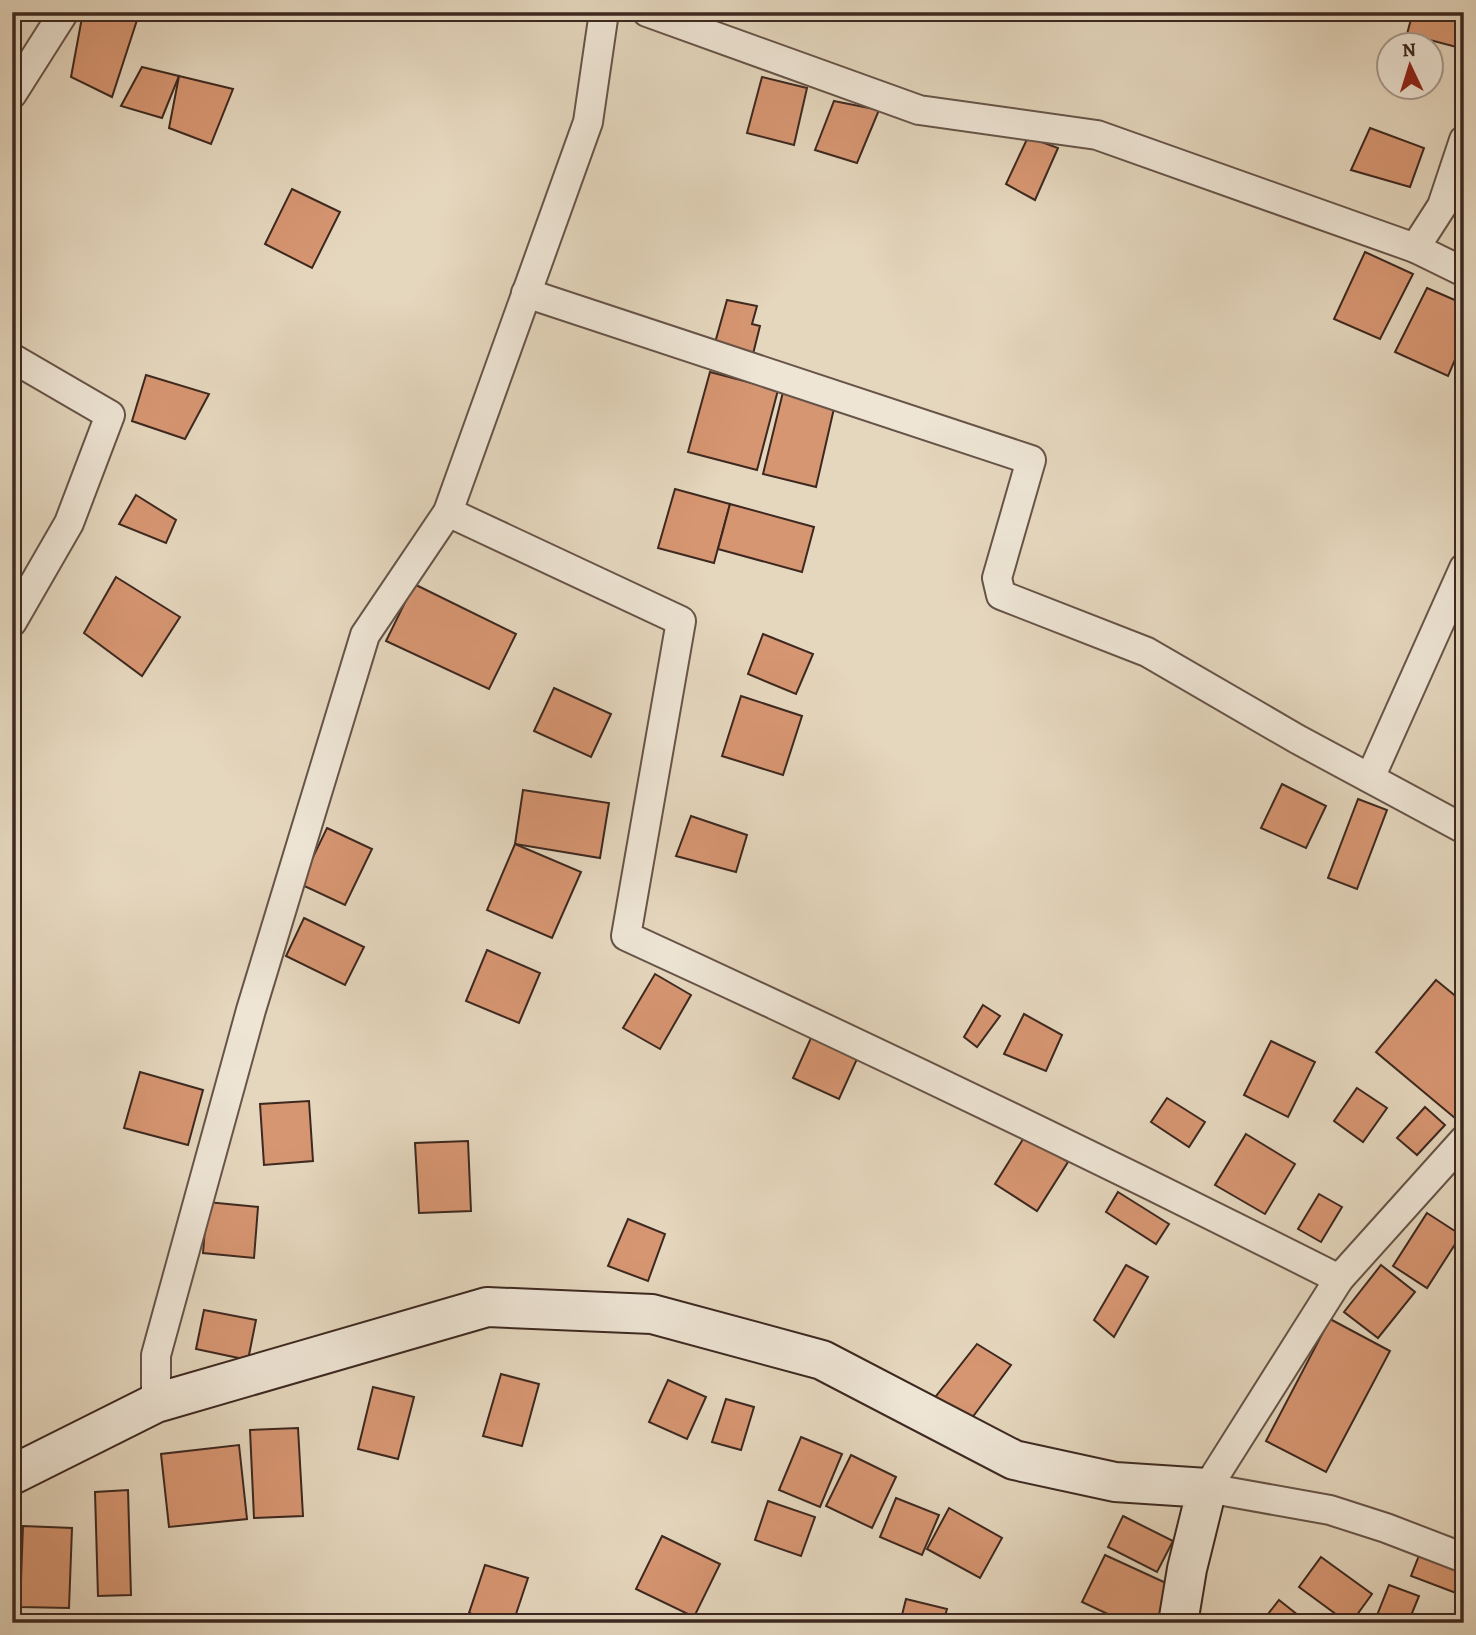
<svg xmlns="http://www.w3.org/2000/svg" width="1476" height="1635" font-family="Alegreya,serif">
	<rect width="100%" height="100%" fill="#e5d7be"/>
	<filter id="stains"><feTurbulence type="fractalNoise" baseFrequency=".00286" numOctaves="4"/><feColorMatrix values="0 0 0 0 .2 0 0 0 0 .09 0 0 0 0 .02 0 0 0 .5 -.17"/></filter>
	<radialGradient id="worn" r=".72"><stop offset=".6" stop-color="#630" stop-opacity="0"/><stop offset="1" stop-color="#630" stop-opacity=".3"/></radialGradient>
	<g fill="#d79672" stroke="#3d2820" stroke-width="2">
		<path d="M 83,12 L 117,12 L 138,17 L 112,97 L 71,77 Z"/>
		<path d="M 1413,12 L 1424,14 L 1425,12 L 1464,12 L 1464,49 L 1407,34 Z"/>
		<path d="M 142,67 L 179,76 L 162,118 L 121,106 Z"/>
		<path d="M 179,76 L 233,89 L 211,144 L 169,128 Z"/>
		<path d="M 762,77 L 807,88 L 794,145 L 747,133 Z"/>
		<path d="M 834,101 L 879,110 L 857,163 L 815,150 Z"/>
		<path d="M 1370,128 L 1424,148 L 1410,187 L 1351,170 Z"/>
		<path d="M 1028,137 L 1058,148 L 1035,200 L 1006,184 Z"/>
		<path d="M 292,189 L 340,212 L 312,268 L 265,244 Z"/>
		<path d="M 1365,252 L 1413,274 L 1380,339 L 1334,319 Z"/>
		<path d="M 1427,288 L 1464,304 L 1464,339 L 1448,376 L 1395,352 Z"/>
		<path d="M 727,300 L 757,306 L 752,324 L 760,326 L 752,358 L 713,350 Z"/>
		<path d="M 710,372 L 778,390 L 757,470 L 688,452 Z"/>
		<path d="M 146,375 L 209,394 L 185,439 L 132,421 Z"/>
		<path d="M 783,392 L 835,404 L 816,487 L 763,474 Z"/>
		<path d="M 675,489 L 730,504 L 714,563 L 658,548 Z"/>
		<path d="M 136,495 L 176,520 L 166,543 L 119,524 Z"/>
		<path d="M 730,504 L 814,527 L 802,572 L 718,549 Z"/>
		<path d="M 116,577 L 180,617 L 142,676 L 84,633 Z"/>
		<path d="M 414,584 L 516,634 L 489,689 L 386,641 Z"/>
		<path d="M 763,634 L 813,654 L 796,694 L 748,674 Z"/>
		<path d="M 554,688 L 611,714 L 591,757 L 534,731 Z"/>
		<path d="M 741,696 L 802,716 L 783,775 L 722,756 Z"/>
		<path d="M 1282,784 L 1326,806 L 1306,848 L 1261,828 Z"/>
		<path d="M 523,790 L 609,803 L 600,858 L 515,844 Z"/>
		<path d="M 1358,799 L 1387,810 L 1357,889 L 1328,878 Z"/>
		<path d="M 691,816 L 747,835 L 736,872 L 676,856 Z"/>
		<path d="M 327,828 L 372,849 L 345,905 L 300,884 Z"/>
		<path d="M 515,844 L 581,872 L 552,938 L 487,910 Z"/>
		<path d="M 304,918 L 364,947 L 345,985 L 286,956 Z"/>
		<path d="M 487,950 L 540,973 L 519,1023 L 466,1001 Z"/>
		<path d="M 655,974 L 691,995 L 660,1049 L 623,1028 Z"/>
		<path d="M 1436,980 L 1464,1003 L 1462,1124 L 1376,1052 Z"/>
		<path d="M 983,1005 L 1000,1016 L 977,1047 L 964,1037 Z"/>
		<path d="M 1024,1014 L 1062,1035 L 1046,1071 L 1004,1054 Z"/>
		<path d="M 815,1029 L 861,1050 L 839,1099 L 793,1078 Z"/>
		<path d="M 1271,1041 L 1315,1062 L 1288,1117 L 1244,1095 Z"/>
		<path d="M 140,1072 L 203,1090 L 188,1145 L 124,1128 Z"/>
		<path d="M 1357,1088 L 1387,1108 L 1363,1142 L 1334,1121 Z"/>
		<path d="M 1167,1098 L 1205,1122 L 1189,1147 L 1151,1122 Z"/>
		<path d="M 309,1101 L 313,1161 L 264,1165 L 260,1104 Z"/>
		<path d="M 1425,1107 L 1445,1125 L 1417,1155 L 1397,1138 Z"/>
		<path d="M 1246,1134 L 1295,1164 L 1265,1214 L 1215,1185 Z"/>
		<path d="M 1025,1136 L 1068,1162 L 1037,1211 L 995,1184 Z"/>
		<path d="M 468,1141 L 471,1211 L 419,1213 L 415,1143 Z"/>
		<path d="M 1118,1192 L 1169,1224 L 1156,1244 L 1106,1212 Z"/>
		<path d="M 1319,1194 L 1342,1207 L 1321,1242 L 1298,1229 Z"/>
		<path d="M 207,1202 L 258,1207 L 254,1258 L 203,1253 Z"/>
		<path d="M 1427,1213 L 1461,1235 L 1427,1288 L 1393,1266 Z"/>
		<path d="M 628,1219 L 665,1234 L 648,1281 L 608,1266 Z"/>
		<path d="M 1126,1265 L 1148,1277 L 1114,1337 L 1094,1320 Z"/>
		<path d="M 1381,1265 L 1415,1292 L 1378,1338 L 1344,1312 Z"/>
		<path d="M 204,1310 L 256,1320 L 248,1360 L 196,1349 Z"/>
		<path d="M 1330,1319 L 1390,1351 L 1326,1472 L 1266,1441 Z"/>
		<path d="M 977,1344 L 1011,1365 L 969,1422 L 933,1400 Z"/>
		<path d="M 501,1374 L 539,1384 L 522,1446 L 483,1436 Z"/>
		<path d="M 668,1380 L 706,1397 L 687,1439 L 649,1422 Z"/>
		<path d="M 373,1387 L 414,1397 L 398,1459 L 358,1449 Z"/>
		<path d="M 726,1399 L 754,1407 L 741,1450 L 712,1442 Z"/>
		<path d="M 298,1428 L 303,1516 L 254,1518 L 250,1430 Z"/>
		<path d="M 801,1437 L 842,1454 L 820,1507 L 779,1490 Z"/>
		<path d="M 239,1445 L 247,1519 L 169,1527 L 161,1454 Z"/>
		<path d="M 851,1455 L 896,1477 L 872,1528 L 826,1506 Z"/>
		<path d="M 128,1490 L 131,1595 L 98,1596 L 95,1492 Z"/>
		<path d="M 896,1498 L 939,1515 L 922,1555 L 880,1537 Z"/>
		<path d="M 768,1501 L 815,1517 L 801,1556 L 755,1540 Z"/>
		<path d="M 949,1508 L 1002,1538 L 980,1578 L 927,1549 Z"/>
		<path d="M 1123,1516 L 1173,1541 L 1157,1572 L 1108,1547 Z"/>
		<path d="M 23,1526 L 72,1528 L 69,1608 L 20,1607 Z"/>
		<path d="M 662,1536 L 720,1564 L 694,1617 L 636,1589 Z"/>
		<path d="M 1420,1553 L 1464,1569 L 1464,1596 L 1411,1576 Z"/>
		<path d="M 1105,1555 L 1177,1588 L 1160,1623 L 1127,1623 L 1082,1602 Z"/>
		<path d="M 1321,1557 L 1372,1594 L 1351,1623 L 1348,1623 L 1299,1587 Z"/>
		<path d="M 485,1565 L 528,1578 L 513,1623 L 497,1623 L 469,1613 Z"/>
		<path d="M 1389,1585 L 1419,1596 L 1408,1623 L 1374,1623 Z"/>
		<path d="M 906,1599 L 947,1609 L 943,1623 L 900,1623 Z"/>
		<path d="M 1279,1600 L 1308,1623 L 1261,1623 Z"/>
	</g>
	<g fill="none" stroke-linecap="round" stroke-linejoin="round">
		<defs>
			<g id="street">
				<path d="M 647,12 L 919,110 L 1097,135 L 1415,248 L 1464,272"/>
				<path d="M 12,94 L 64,12"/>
				<path d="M 1415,248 L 1442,206 L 1464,140"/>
				<path d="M 526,293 L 1031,460 L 997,578 L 1001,595 L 1147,652 L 1297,739 L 1464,829"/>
				<path d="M 12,358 L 110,415 L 69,523 L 12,622"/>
				<path d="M 448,512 L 681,621 L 626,936 C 866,1046 1103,1160 1339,1279"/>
				<path d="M 1370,778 L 1464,568"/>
				<path d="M 1464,1140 L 1339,1279 L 1207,1488 L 1330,1510 L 1386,1528 L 1464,1558"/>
				<path d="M 156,1403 L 156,1355 L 251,1010 L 365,635 L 448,512 L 588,122 L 604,12"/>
			</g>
			<path id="secondary" d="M 12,1475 L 156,1403 L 487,1307 L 652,1314 L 822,1360 L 1014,1460 L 1115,1482 L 1207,1488 L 1187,1569 L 1178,1623"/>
		</defs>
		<use href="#street" stroke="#675448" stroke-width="32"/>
		<use href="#secondary" stroke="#3d2820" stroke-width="42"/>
		<use href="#street" stroke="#eee5d5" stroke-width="28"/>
		<use href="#secondary" stroke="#eee5d5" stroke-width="38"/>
	</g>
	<rect width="1476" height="1635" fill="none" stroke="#e5d7be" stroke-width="42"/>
	<rect x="14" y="14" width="1448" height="1607" fill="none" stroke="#3d2820" stroke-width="3.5"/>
	<rect x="21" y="21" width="1434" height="1593" fill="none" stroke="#3d2820" stroke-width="2"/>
	<g transform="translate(1410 66) rotate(356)"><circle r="33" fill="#eee5d5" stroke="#a7998d" stroke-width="2"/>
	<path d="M0-5L12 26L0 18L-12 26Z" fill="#8f2418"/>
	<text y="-10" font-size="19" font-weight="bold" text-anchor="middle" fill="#3d2820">N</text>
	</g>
	<rect width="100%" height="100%" filter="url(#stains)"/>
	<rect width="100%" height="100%" fill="url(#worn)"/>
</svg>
